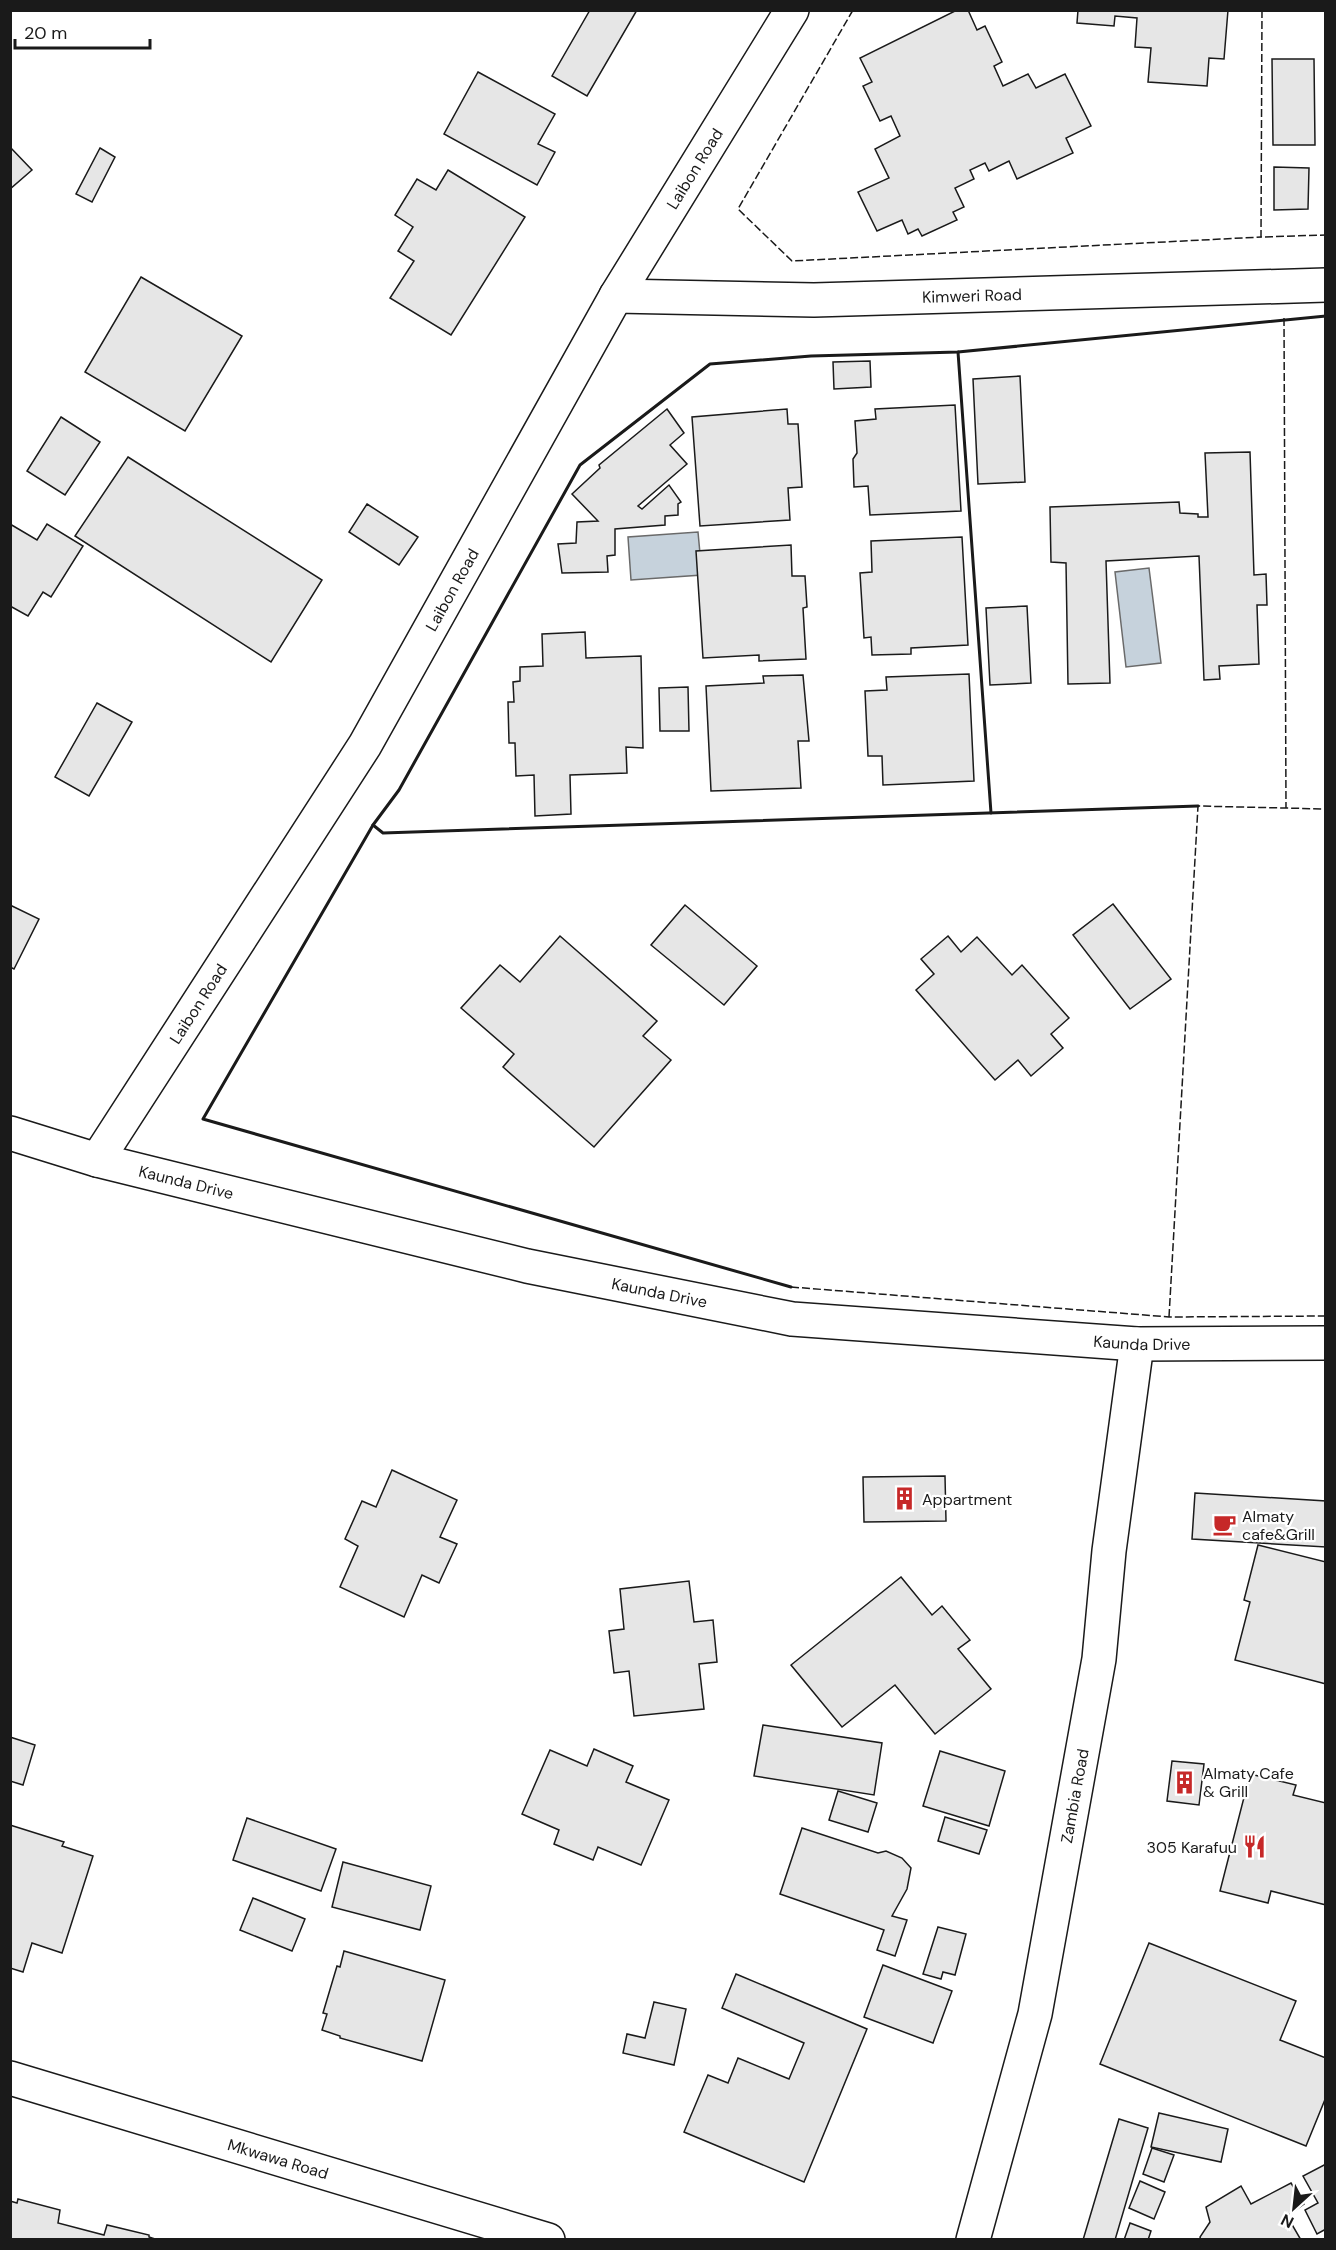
<svg xmlns="http://www.w3.org/2000/svg" width="1336" height="2250" font-family="'DM Sans',sans-serif">
	<rect width="100%" height="100%" fill="#fff"/>
	<g fill="#c6d2dc" stroke="#6a6a6a" stroke-width="1.5">
		<path d="M 698,532 L 702,575 L 631,580 L 628,537 Z"/>
		<path d="M 1149,568 L 1161,663 L 1126,667 L 1115,572 Z"/>
	</g>
	<g fill="#e6e6e6" stroke="#1a1a1a" stroke-width="1.5">
		<path d="M 590,10 L 637,10 L 587,96 L 552,76 Z"/>
		<path d="M 957,10 L 968,10 L 977,30 L 985,26 L 1002,62 L 994,66 L 1003,86 L 1028,74 L 1036,88 L 1065,74 L 1091,126 L 1066,138 L 1073,153 L 1017,179 L 1009,161 L 989,171 L 985,163 L 970,170 L 974,179 L 955,188 L 964,207 L 953,212 L 957,220 L 922,236 L 918,229 L 908,234 L 902,220 L 877,231 L 858,192 L 889,178 L 875,149 L 900,136 L 891,116 L 880,121 L 863,86 L 872,82 L 860,58 Z"/>
		<path d="M 1078,10 L 1228,10 L 1224,59 L 1209,58 L 1207,86 L 1148,82 L 1151,48 L 1135,47 L 1137,18 L 1115,16 L 1114,26 L 1077,23 Z"/>
		<path d="M 1272,59 L 1314,59 L 1315,145 L 1273,145 Z"/>
		<path d="M 478,72 L 555,114 L 538,144 L 555,152 L 537,185 L 444,134 Z"/>
		<path d="M 10,147 L 32,170 L 10,189 Z"/>
		<path d="M 100,148 L 115,157 L 92,202 L 76,194 Z"/>
		<path d="M 1274,167 L 1309,168 L 1308,209 L 1274,210 Z"/>
		<path d="M 448,170 L 525,217 L 451,335 L 390,298 L 414,261 L 398,251 L 413,227 L 395,215 L 417,179 L 436,190 Z"/>
		<path d="M 141,277 L 242,336 L 185,431 L 85,372 Z"/>
		<path d="M 870,361 L 871,387 L 834,389 L 833,362 Z"/>
		<path d="M 1020,376 L 1025,482 L 978,484 L 973,379 Z"/>
		<path d="M 955,405 L 961,511 L 870,515 L 868,486 L 854,487 L 853,459 L 857,453 L 855,421 L 876,419 L 875,409 Z"/>
		<path d="M 667,409 L 684,433 L 670,445 L 687,464 L 638,506 L 642,509 L 669,485 L 681,502 L 678,504 L 678,515 L 665,516 L 665,525 L 615,529 L 615,555 L 607,556 L 608,572 L 562,573 L 558,544 L 576,543 L 577,522 L 598,521 L 572,494 L 600,468 L 599,465 Z"/>
		<path d="M 787,409 L 788,424 L 798,424 L 802,487 L 788,488 L 790,520 L 700,526 L 692,417 Z"/>
		<path d="M 61,417 L 100,442 L 65,495 L 27,471 Z"/>
		<path d="M 1250,452 L 1254,575 L 1266,574 L 1267,605 L 1257,605 L 1259,664 L 1219,666 L 1220,679 L 1204,680 L 1199,556 L 1106,561 L 1110,683 L 1068,684 L 1066,563 L 1051,562 L 1050,507 L 1179,502 L 1180,513 L 1198,514 L 1198,517 L 1208,517 L 1205,453 Z"/>
		<path d="M 128,457 L 322,580 L 271,662 L 75,536 Z"/>
		<path d="M 367,504 L 418,537 L 399,565 L 349,532 Z"/>
		<path d="M 10,524 L 37,540 L 47,524 L 83,546 L 51,597 L 43,592 L 28,616 L 10,606 Z"/>
		<path d="M 962,537 L 968,645 L 911,648 L 911,654 L 872,655 L 871,637 L 864,638 L 860,573 L 872,572 L 871,541 Z"/>
		<path d="M 791,545 L 792,576 L 805,576 L 807,607 L 803,608 L 806,659 L 759,661 L 759,655 L 703,658 L 696,551 Z"/>
		<path d="M 1027,606 L 1031,683 L 990,685 L 986,608 Z"/>
		<path d="M 585,632 L 586,658 L 641,656 L 643,748 L 626,747 L 627,773 L 570,775 L 571,814 L 535,816 L 534,775 L 516,776 L 515,743 L 509,743 L 508,702 L 514,702 L 513,682 L 520,681 L 520,667 L 543,666 L 542,634 Z"/>
		<path d="M 969,674 L 974,781 L 883,785 L 882,756 L 868,756 L 865,691 L 887,690 L 886,677 Z"/>
		<path d="M 803,675 L 809,741 L 798,741 L 801,788 L 711,791 L 706,686 L 764,683 L 763,676 Z"/>
		<path d="M 688,687 L 689,731 L 660,731 L 659,688 Z"/>
		<path d="M 97,703 L 132,722 L 89,796 L 55,777 Z"/>
		<path d="M 1113,904 L 1171,979 L 1130,1009 L 1073,935 Z"/>
		<path d="M 10,905 L 39,919 L 14,969 L 10,967 Z"/>
		<path d="M 685,905 L 757,966 L 724,1005 L 651,945 Z"/>
		<path d="M 560,936 L 657,1021 L 643,1036 L 671,1060 L 594,1147 L 503,1067 L 514,1054 L 461,1008 L 500,965 L 520,982 Z"/>
		<path d="M 948,936 L 961,952 L 977,937 L 1012,975 L 1022,965 L 1069,1018 L 1051,1034 L 1063,1048 L 1031,1076 L 1018,1060 L 995,1080 L 916,990 L 934,974 L 921,959 Z"/>
		<path d="M 392,1470 L 457,1500 L 440,1537 L 457,1544 L 439,1583 L 422,1575 L 404,1617 L 340,1587 L 358,1546 L 345,1539 L 362,1501 L 376,1507 Z"/>
		<path d="M 945,1476 L 946,1521 L 864,1522 L 863,1477 Z"/>
		<path d="M 1195,1493 L 1326,1501 L 1326,1547 L 1192,1539 Z"/>
		<path d="M 1258,1545 L 1326,1562 L 1326,1684 L 1235,1660 L 1250,1602 L 1244,1600 Z"/>
		<path d="M 901,1577 L 932,1615 L 942,1606 L 970,1640 L 958,1649 L 991,1689 L 935,1734 L 895,1685 L 842,1727 L 791,1665 Z"/>
		<path d="M 689,1581 L 694,1622 L 713,1620 L 717,1662 L 699,1664 L 704,1709 L 634,1716 L 629,1671 L 614,1673 L 609,1631 L 624,1629 L 620,1589 Z"/>
		<path d="M 763,1725 L 882,1743 L 874,1795 L 754,1776 Z"/>
		<path d="M 10,1737 L 35,1745 L 23,1785 L 10,1781 Z"/>
		<path d="M 594,1749 L 633,1766 L 626,1782 L 669,1800 L 641,1865 L 598,1847 L 593,1860 L 554,1844 L 559,1830 L 522,1814 L 550,1750 L 587,1766 Z"/>
		<path d="M 940,1751 L 1005,1771 L 989,1826 L 923,1806 Z"/>
		<path d="M 1172,1761 L 1204,1764 L 1199,1805 L 1167,1801 Z"/>
		<path d="M 1250,1774 L 1296,1785 L 1293,1795 L 1326,1803 L 1326,1905 L 1271,1891 L 1268,1903 L 1220,1891 Z"/>
		<path d="M 838,1791 L 877,1803 L 868,1832 L 829,1820 Z"/>
		<path d="M 945,1817 L 987,1830 L 979,1854 L 938,1841 Z"/>
		<path d="M 247,1818 L 336,1849 L 321,1891 L 233,1860 Z"/>
		<path d="M 10,1825 L 64,1842 L 62,1846 L 93,1856 L 62,1953 L 32,1943 L 23,1972 L 10,1968 Z"/>
		<path d="M 802,1828 L 878,1853 L 886,1851 L 902,1858 L 911,1868 L 907,1889 L 892,1916 L 907,1920 L 895,1956 L 877,1950 L 884,1930 L 780,1894 Z"/>
		<path d="M 343,1862 L 431,1886 L 420,1930 L 332,1907 Z"/>
		<path d="M 253,1898 L 305,1919 L 292,1951 L 240,1930 Z"/>
		<path d="M 938,1927 L 966,1934 L 955,1975 L 943,1972 L 941,1979 L 923,1974 Z"/>
		<path d="M 1149,1943 L 1296,2001 L 1280,2040 L 1326,2058 L 1326,2097 L 1306,2146 L 1100,2064 Z"/>
		<path d="M 344,1951 L 445,1980 L 422,2061 L 340,2038 L 340,2036 L 322,2030 L 327,2014 L 323,2013 L 337,1966 L 340,1967 Z"/>
		<path d="M 883,1965 L 952,1991 L 933,2043 L 864,2017 Z"/>
		<path d="M 736,1974 L 867,2029 L 804,2182 L 684,2132 L 708,2075 L 728,2083 L 738,2058 L 789,2079 L 804,2043 L 722,2008 Z"/>
		<path d="M 654,2002 L 686,2009 L 674,2065 L 623,2053 L 627,2034 L 645,2038 Z"/>
		<path d="M 1159,2113 L 1228,2129 L 1221,2162 L 1151,2147 Z"/>
		<path d="M 1119,2119 L 1148,2128 L 1115,2240 L 1083,2240 Z"/>
		<path d="M 1152,2148 L 1174,2155 L 1164,2182 L 1143,2174 Z"/>
		<path d="M 1326,2164 L 1326,2229 L 1317,2234 L 1305,2210 L 1318,2203 L 1303,2176 Z"/>
		<path d="M 1140,2181 L 1165,2192 L 1154,2219 L 1129,2208 Z"/>
		<path d="M 1291,2183 L 1304,2204 L 1287,2216 L 1301,2240 L 1201,2240 L 1200,2237 L 1210,2222 L 1206,2207 L 1241,2186 L 1251,2204 Z"/>
		<path d="M 18,2199 L 60,2210 L 58,2223 L 104,2235 L 107,2225 L 149,2235 L 149,2237 L 158,2240 L 10,2240 L 10,2201 L 17,2203 Z"/>
		<path d="M 1130,2223 L 1151,2231 L 1148,2240 L 1124,2240 Z"/>
	</g>
	<g fill="none" stroke-linecap="round" stroke-linejoin="round">
		<defs>
			<g id="minor">
				<path id="s1" d="M 616,296 L 814,300 L 1326,285"/>
				<path id="s2" d="M 10,1133 L 97,1160 L 527,1266 L 792,1319 L 1137,1344 L 1326,1343"/>
				<path id="s3" d="M 97,1160 L 365,745 L 616,296 L 792,10"/>
				<path id="s4" d="M 10,2078 L 548,2240"/>
				<path id="s5" d="M 973,2240 L 1035,2014 L 1099,1659 L 1109,1551 L 1137,1344"/>
			</g>
		</defs>
		<use href="#minor" stroke="#1a1a1a" stroke-width="36"/>
		<use href="#minor" stroke="#fff" stroke-width="33"/>
		<g stroke="#1a1a1a" stroke-width="1.5" stroke-dasharray="8 3" stroke-linecap="butt">
			<path d="M 853,10 L 738,209 L 792,261 L 1261,237"/>
			<path d="M 1262,10 L 1261,237 L 1326,235"/>
			<path d="M 1284,318 L 1286,808"/>
			<path d="M 791,1287 L 1169,1317 L 1326,1316"/>
			<path d="M 1169,1317 L 1198,806 L 1326,809"/>
		</g>
		<g stroke="#1a1a1a" stroke-width="3">
			<path d="M 958,352 L 991,813"/>
			<path d="M 373,825 L 383,833 L 1198,806"/>
			<path d="M 791,1287 L 203,1119 L 373,825 L 399,790 L 580,465 L 710,364 L 811,356 L 958,352 L 1326,316"/>
		</g>
	</g>
	<defs>
		<symbol id="building-bare" viewBox="-9 -9 18 18"><path d="M-4-6H4V6H1V3H-1V6H-4ZM-2.5-4.3h1.7v1.8h-1.7ZM.8-4.3h1.7v1.8H.8ZM-2.5-1h1.7V.8h-1.7ZM.8-1h1.7V.8H.8Z" fill="#c62828" stroke="#fff" stroke-width="2.5" paint-order="stroke"/></symbol>
		<symbol id="cafe-bare" viewBox="-9 -9 18 18"><path d="M-5.5-4.5H6V0H3Q3 3.5 0 3.5H-2.5Q-5.5 3.5-5.5 0ZM3-3.2v2h1.7v-2ZM-6 4.5H4V6H-6Z" fill="#c62828" stroke="#fff" stroke-width="2.5" paint-order="stroke"/></symbol>
		<symbol id="restaurant-bare" viewBox="-9 -9 18 18"><path d="M-5-6h1v4h1v-4h1v4h1v-4h1v5L-1.5 .5V6h-2V.5L-5-1ZM5-6V6H3V1.5H1.5Q1.5-4 5-6Z" fill="#c62828" stroke="#fff" stroke-width="2.5" paint-order="stroke"/></symbol>
	</defs>
	<g fill-rule="evenodd">
		<use href="#building-bare" x="888" y="1482" width="33" height="33"/>
		<use href="#cafe-bare" x="1208" y="1508" width="33" height="33"/>
		<use href="#building-bare" x="1168" y="1766" width="33" height="33"/>
		<use href="#restaurant-bare" x="1238" y="1830" width="33" height="33"/>
	</g>
	<g text-anchor="middle" stroke-width="4.5" stroke-linejoin="round" paint-order="stroke">
		<g font-size="16" fill="#1a1a1a" stroke="#fff">
			<text dy="6" stroke="none"><textPath href="#s3" startOffset="1158">Laibon Road</textPath></text>
			<text dy="6" stroke="none"><textPath href="#s1" startOffset="356">Kimweri Road</textPath></text>
			<text dy="6" stroke="none"><textPath href="#s3" startOffset="672">Laibon Road</textPath></text>
			<text dy="6" stroke="none"><textPath href="#s3" startOffset="186">Laibon Road</textPath></text>
			<text dy="6" stroke="none"><textPath href="#s2" startOffset="183">Kaunda Drive</textPath></text>
			<text dy="6" stroke="none"><textPath href="#s2" startOffset="669">Kaunda Drive</textPath></text>
			<text dy="6" stroke="none"><textPath href="#s2" startOffset="1155">Kaunda Drive</textPath></text>
			<text dy="6" stroke="none"><textPath href="#s5" startOffset="456">Zambia Road</textPath></text>
			<text dy="6" stroke="none"><textPath href="#s4" startOffset="280">Mkwawa Road</textPath></text>
		</g>
		<g font-size="16" fill="#1a1a1a" stroke="#fff" text-anchor="start">
			<text x="922" y="1505">Appartment</text>
			<text x="1242" y="1522">Almaty<tspan x="1242" dy="18">cafe&amp;Grill</tspan></text>
			<text x="1203" y="1779">Almaty Cafe<tspan x="1203" dy="18">&amp; Grill</tspan></text>
			<text x="1237" y="1853" text-anchor="end">305 Karafuu</text>
		</g>
	</g>
	<rect width="1336" height="2250" fill="none" stroke="#1a1a1a" stroke-width="24"/>
	<g transform="translate(1294 2208) rotate(207)" stroke="#ffffff" stroke-width="4.5" paint-order="stroke">
	<path d="M0-4.5L10 22L0 15L-10 22Z" fill="#1a1a1a"/>
	<text y="-9" font-size="16" font-weight="bold" text-anchor="middle" fill="#1a1a1a">N</text>
	</g>
	<path d="M15 39v9h135v-9" fill="none" stroke="#1a1a1a" stroke-width="3"/>
	<text x="24" y="39" font-size="18" fill="#1a1a1a" stroke="#ffffff" stroke-width="4.5" paint-order="stroke">20 m</text>
</svg>
